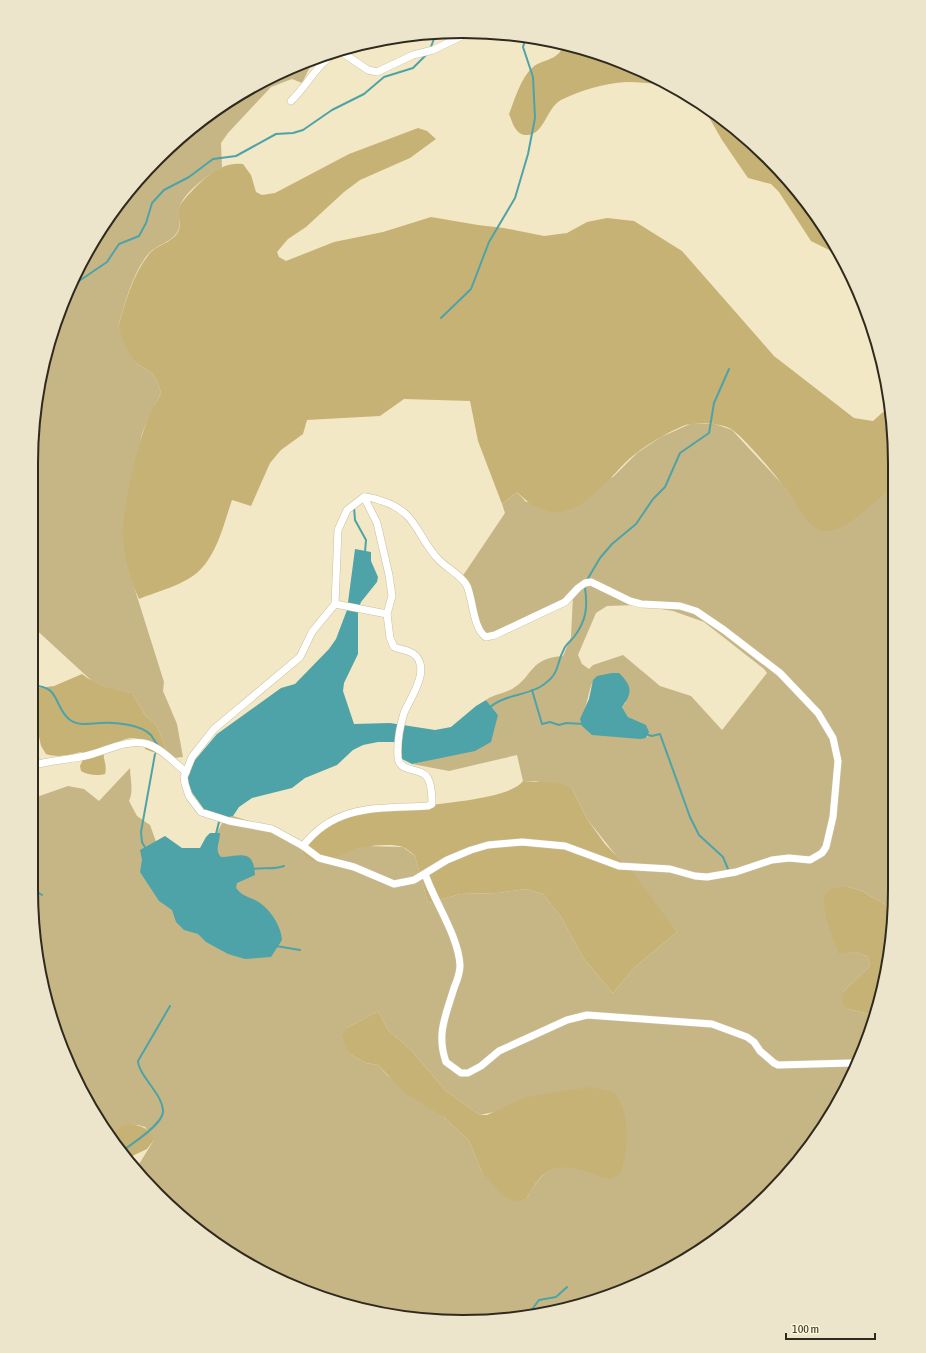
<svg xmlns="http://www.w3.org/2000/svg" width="926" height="1353" font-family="'Asap Condensed',sans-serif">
	<rect width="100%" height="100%" fill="#f3e8c6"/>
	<g fill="#c7b685" fill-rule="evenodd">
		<path d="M 314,59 L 302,83 L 292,79 L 271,87 L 228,133 L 221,143 L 222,167 C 209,174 181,194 179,210 C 178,218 182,227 176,234 C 169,243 157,245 149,253 C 133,272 125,303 118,327 L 136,363 L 152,373 L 157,381 L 161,393 L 148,418 L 142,434 L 126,509 L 135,590 L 164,682 L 163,691 L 177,724 L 183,757 L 166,759 L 167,751 L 157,726 L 145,715 L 132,693 L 114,691 L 93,682 L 31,625 L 31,463 L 39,379 L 76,272 L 120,200 L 148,168 L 231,99 L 298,64 Z"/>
		<path d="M 690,424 L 715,424 L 732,430 L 783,485 L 810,524 L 835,530 L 851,521 L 895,484 L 895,890 L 893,909 L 860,890 L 848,887 L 839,953 L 857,952 L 868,957 L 870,966 L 843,992 L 848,1009 L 874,1015 L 862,1056 L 822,1130 L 768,1196 L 726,1233 L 654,1277 L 547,1314 L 463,1322 L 407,1318 L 297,1289 L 223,1249 L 178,1215 L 139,1170 L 139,1164 L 154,1140 L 145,1127 C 129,1122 122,1126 109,1136 L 104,1130 L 64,1056 L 46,1002 L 31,890 L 31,799 L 68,786 L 84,789 L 99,801 L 130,768 C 130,779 134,791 129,801 L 137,816 L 150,825 L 158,847 L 205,857 L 224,819 L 233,816 L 265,826 L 301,843 L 354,850 L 367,846 L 403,847 L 415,856 L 428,903 L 460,894 L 498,893 L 526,889 L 543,894 L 561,917 L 584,959 L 613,993 L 635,967 L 677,932 L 587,819 L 572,789 L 535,781 L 523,781 L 517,755 L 449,771 L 412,764 L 430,760 L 498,715 L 486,700 C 494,694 503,694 512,689 C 534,676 529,658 563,656 L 571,637 L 573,595 L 501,632 L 481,635 L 462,577 L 505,513 L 502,504 L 517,492 L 526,502 L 613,477 L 637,453 L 661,437 ZM 637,605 L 673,611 L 704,622 L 764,669 L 767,673 L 722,730 L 691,696 L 660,686 L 623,655 L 593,665 L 589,669 L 582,664 L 578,655 L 596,613 L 607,606 ZM 597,676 L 626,702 L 622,707 L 628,717 L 641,724 L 648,736 L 646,738 L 631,738 L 583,713 C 589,701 588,685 597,676 ZM 378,1011 L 388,1030 L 410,1049 L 446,1091 L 480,1115 L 494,1112 L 608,1179 C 567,1164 550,1155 527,1198 L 482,1172 L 469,1141 L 445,1118 L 387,1075 L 378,1065 L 366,1063 L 348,1053 L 347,1028 Z"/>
	</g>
	<g fill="#c7b275">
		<path d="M 563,44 L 629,64 L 633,66 L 637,74 L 644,72 L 666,84 C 653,84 639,82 626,82 C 605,83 579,91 561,100 C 546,108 544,137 525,135 C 515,134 512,121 509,114 C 515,99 520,79 533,67 C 543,59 561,60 563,44 Z"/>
		<path d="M 682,92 L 703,104 L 750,142 L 752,149 L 758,149 L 769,158 L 806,200 L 837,250 L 833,252 L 811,241 L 779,192 L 771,184 L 748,178 L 722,140 L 703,107 Z"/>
		<path d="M 231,99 L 148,168 L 158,157 L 223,104 Z"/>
		<path d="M 418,128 L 427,131 L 436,139 L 410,158 L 360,180 L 344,192 L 306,227 L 288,239 L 277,252 L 279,257 L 286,261 L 334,242 L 383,232 L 431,217 L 478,225 L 504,228 L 544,236 L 567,233 L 587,222 L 607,218 L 634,221 L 682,251 L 774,356 L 854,418 L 873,421 L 883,412 L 891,418 L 895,463 L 895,484 C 879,498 855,523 835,530 C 830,531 822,532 817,529 C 805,523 797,505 789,494 C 781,481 743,436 731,429 C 719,423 706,423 692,424 C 685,424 677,429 670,432 C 655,440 637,451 625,463 C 593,496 562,538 517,492 L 502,504 L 478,441 L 470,401 L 404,399 L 380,416 L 307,420 L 303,434 L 281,450 L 270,463 L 251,506 L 232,500 C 224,523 218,552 200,570 C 185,585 158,591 139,599 C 130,579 124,557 123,536 C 123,503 136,452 147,420 C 150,411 157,402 161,393 L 157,381 L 152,373 L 136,363 L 127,350 L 118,327 C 125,303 133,274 149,254 C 156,245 172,243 178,232 C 182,224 177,216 179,208 C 181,203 186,197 190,193 C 204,178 221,161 243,164 L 251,175 L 256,192 L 262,195 L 275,193 L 349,154 Z"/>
		<path d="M 82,674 C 97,686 113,690 132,693 L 145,715 L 157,726 L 167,751 L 166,757 L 145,749 L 145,743 C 133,732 118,742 105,749 C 101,758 108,764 105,774 C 98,776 87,775 81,771 L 80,766 L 85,755 L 81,752 C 70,755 58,758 46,754 L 41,746 L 38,732 L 31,721 L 31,689 L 54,686 Z"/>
		<path d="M 523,781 L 560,783 L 572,789 L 587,819 L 605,844 L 634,874 L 677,932 L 635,967 L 613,993 L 584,959 L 561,917 L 543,894 L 526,889 L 498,893 L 460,894 L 428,903 L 415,856 C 412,853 407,849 403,847 C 393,844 375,845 365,847 C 348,850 302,879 301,843 C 313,836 339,816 351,813 C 385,806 506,805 523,781 Z"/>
		<path d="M 848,887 L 860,890 L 893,909 L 887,975 L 874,1015 L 848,1009 L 843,1005 L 843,992 L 870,966 L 868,957 L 857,952 L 839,954 C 834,942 817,901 827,892 C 833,887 841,887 848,887 Z"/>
		<path d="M 378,1011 L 388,1030 L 410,1049 L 446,1091 L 480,1115 L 487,1115 L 523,1098 L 548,1093 L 591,1087 L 614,1092 C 631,1113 629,1150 620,1175 C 617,1176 612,1178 609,1179 C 604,1179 596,1175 591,1173 C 556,1162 544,1166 527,1198 L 515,1202 L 502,1195 L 482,1172 L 469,1141 L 445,1118 L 405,1093 L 378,1065 L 366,1063 L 348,1053 L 342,1036 L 347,1028 Z"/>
		<path d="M 130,1124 C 142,1126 149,1128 154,1140 L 147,1149 L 128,1158 L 109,1136 L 123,1125 Z"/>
	</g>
	<g fill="#4da3a7">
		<path d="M 355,549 L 371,552 L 371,561 L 378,577 L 377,582 L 361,602 L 358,610 L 358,654 L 344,683 L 343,691 L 354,724 L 390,723 L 435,730 L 451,727 L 476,706 L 486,700 L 498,715 L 491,742 L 475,751 L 412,764 L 402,759 L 400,744 L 393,742 L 378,742 L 363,745 L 353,750 L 337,765 L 305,778 L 292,788 L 252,798 L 239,807 L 233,816 L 226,818 L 206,812 L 188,787 L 187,776 L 195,760 L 217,734 L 281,688 L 295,684 L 329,649 L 336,639 L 347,610 Z"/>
		<path d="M 612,673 L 619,673 C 632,686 633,692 622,707 L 628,717 L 646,725 L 649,732 L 646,738 L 640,739 L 592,735 L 582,726 L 580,719 L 589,699 L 593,680 L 597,676 Z"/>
		<path d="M 210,833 L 220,833 C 220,842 214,850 221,857 C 240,856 254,848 255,875 L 237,883 L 236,888 C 242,896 249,897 257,901 C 270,909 281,925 282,940 L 271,957 L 245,959 L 228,954 L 206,942 L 198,934 L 184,930 L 176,922 L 172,910 L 159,901 L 140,872 L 142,860 L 140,850 L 165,836 L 182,848 L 200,848 L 206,837 Z"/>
	</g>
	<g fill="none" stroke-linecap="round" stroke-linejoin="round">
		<g stroke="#4da3a7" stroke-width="2">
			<path d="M 430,49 L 436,34"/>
			<path d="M 67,296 L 79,281 L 107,262 L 119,244 L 139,236 L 146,223 L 152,203 L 164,190 L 189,177 L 213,159 L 236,156 L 276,134 L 293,133 L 303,130 L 332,110 L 364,94 L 384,77 L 413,68 L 427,54"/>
			<path d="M 441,318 L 471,289 L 489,242 L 515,198 L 528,154 L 535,118 L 533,77 L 523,47 L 526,37"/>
			<path d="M 354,507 L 355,520 L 366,540 L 365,552"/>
			<path d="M 587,580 L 600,558 L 612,544 L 636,524 L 653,499 L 665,487 L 680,453 L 709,433 L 714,403 L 729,369"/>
			<path d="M 31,686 C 61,684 53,707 70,720 C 79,726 90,724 100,723 C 114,722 140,724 151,735 C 153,738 155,742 158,745"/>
			<path d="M 532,690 L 542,724 L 550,722 L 559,725 L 566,723 L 584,724"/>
			<path d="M 489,708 C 503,695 524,696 540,687 C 561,674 555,666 564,649 C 566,644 571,641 574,637 C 586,621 588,608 585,588"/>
			<path d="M 645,734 L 652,736 L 660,734 L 690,817 L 699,835 L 723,857 L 728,869"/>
			<path d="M 216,834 L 219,822"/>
			<path d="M 146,849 L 142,842 L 141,832 L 155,754"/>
			<path d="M 253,869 C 264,867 273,870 284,866"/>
			<path d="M 31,888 L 42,895"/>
			<path d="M 276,946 L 300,950"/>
			<path d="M 122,1151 C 132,1144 165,1123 163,1110 C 162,1099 153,1089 147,1080 C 143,1074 138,1068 138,1061 L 170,1006"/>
			<path d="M 527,1316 L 539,1300 L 556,1297 L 567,1287"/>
		</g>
		<defs>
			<g id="minor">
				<path d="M 340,51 L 368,70 L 377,72 L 413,55 L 433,50 L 470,32"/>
				<path d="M 291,101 C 307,86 317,64 336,52"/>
				<path d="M 364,497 C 371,497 376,499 382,501 C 417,512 416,535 438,559 C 446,568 462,575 467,586 C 473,599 473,629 486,637 L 495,635 L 565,602 L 578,588 L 585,583 L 591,582 L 630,601 L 641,604 L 680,606 L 696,611 L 724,630 L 780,673 L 818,713 L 833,738 L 838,761 L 833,817 L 826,847 L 822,853 L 810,860 L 789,858 L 772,860 L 736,872 L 707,877 L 695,876 L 670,869 L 619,866 L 565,846 L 522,842 L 488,845 L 471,850 L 447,860 L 414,880 L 394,884 L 354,867 L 319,858 L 303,846 L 272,829 L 229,821 L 201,812 L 189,796 L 185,784 L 184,777 L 192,757 L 214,729 L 300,657 L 312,632 L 335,604 L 338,530 L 347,510 Z"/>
				<path d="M 335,604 L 387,614 L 392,596 L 389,575 L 377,523 L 364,497"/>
				<path d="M 31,766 C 50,760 70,760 89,755 C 105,751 126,740 143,743 C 160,746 173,762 186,772"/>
				<path d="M 303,846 C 336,803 380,809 428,806 L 432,804 C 432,796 432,784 427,777 C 420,767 400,773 398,758 C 397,744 400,726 404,713 C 410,698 430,672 416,656 C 411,650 401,650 394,647 L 390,638 L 387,614"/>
				<path d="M 425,874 C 435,903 458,935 460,965 C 460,973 457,981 454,988 C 446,1015 436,1034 446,1062 L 461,1073 L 468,1073 L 481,1066 L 499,1051 L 567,1020 L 587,1015 L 712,1024 L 747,1037 L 754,1042 L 760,1051 L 774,1063 L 778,1065 L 851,1063"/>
			</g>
		</defs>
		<use href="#minor" stroke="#cabf9e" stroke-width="8"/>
		<use href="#minor" stroke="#fff" stroke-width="7"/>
	</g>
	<path d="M0 0H926V1353H0ZM463 38H463A425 425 0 0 1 888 463V890A425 425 0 0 1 463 1315H463A425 425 0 0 1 38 890V463A425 425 0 0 1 463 38Z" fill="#ede5cb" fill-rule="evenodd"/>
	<path fill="none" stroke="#2f2a1e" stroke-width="2" d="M463 38H463A425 425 0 0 1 888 463V890A425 425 0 0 1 463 1315H463A425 425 0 0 1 38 890V463A425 425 0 0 1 463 38Z"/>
	<path d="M786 1333v6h89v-6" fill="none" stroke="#2f2a1e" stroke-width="2"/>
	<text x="792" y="1333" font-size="12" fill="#2f2a1e" stroke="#fef5da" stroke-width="3" paint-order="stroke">100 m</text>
</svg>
